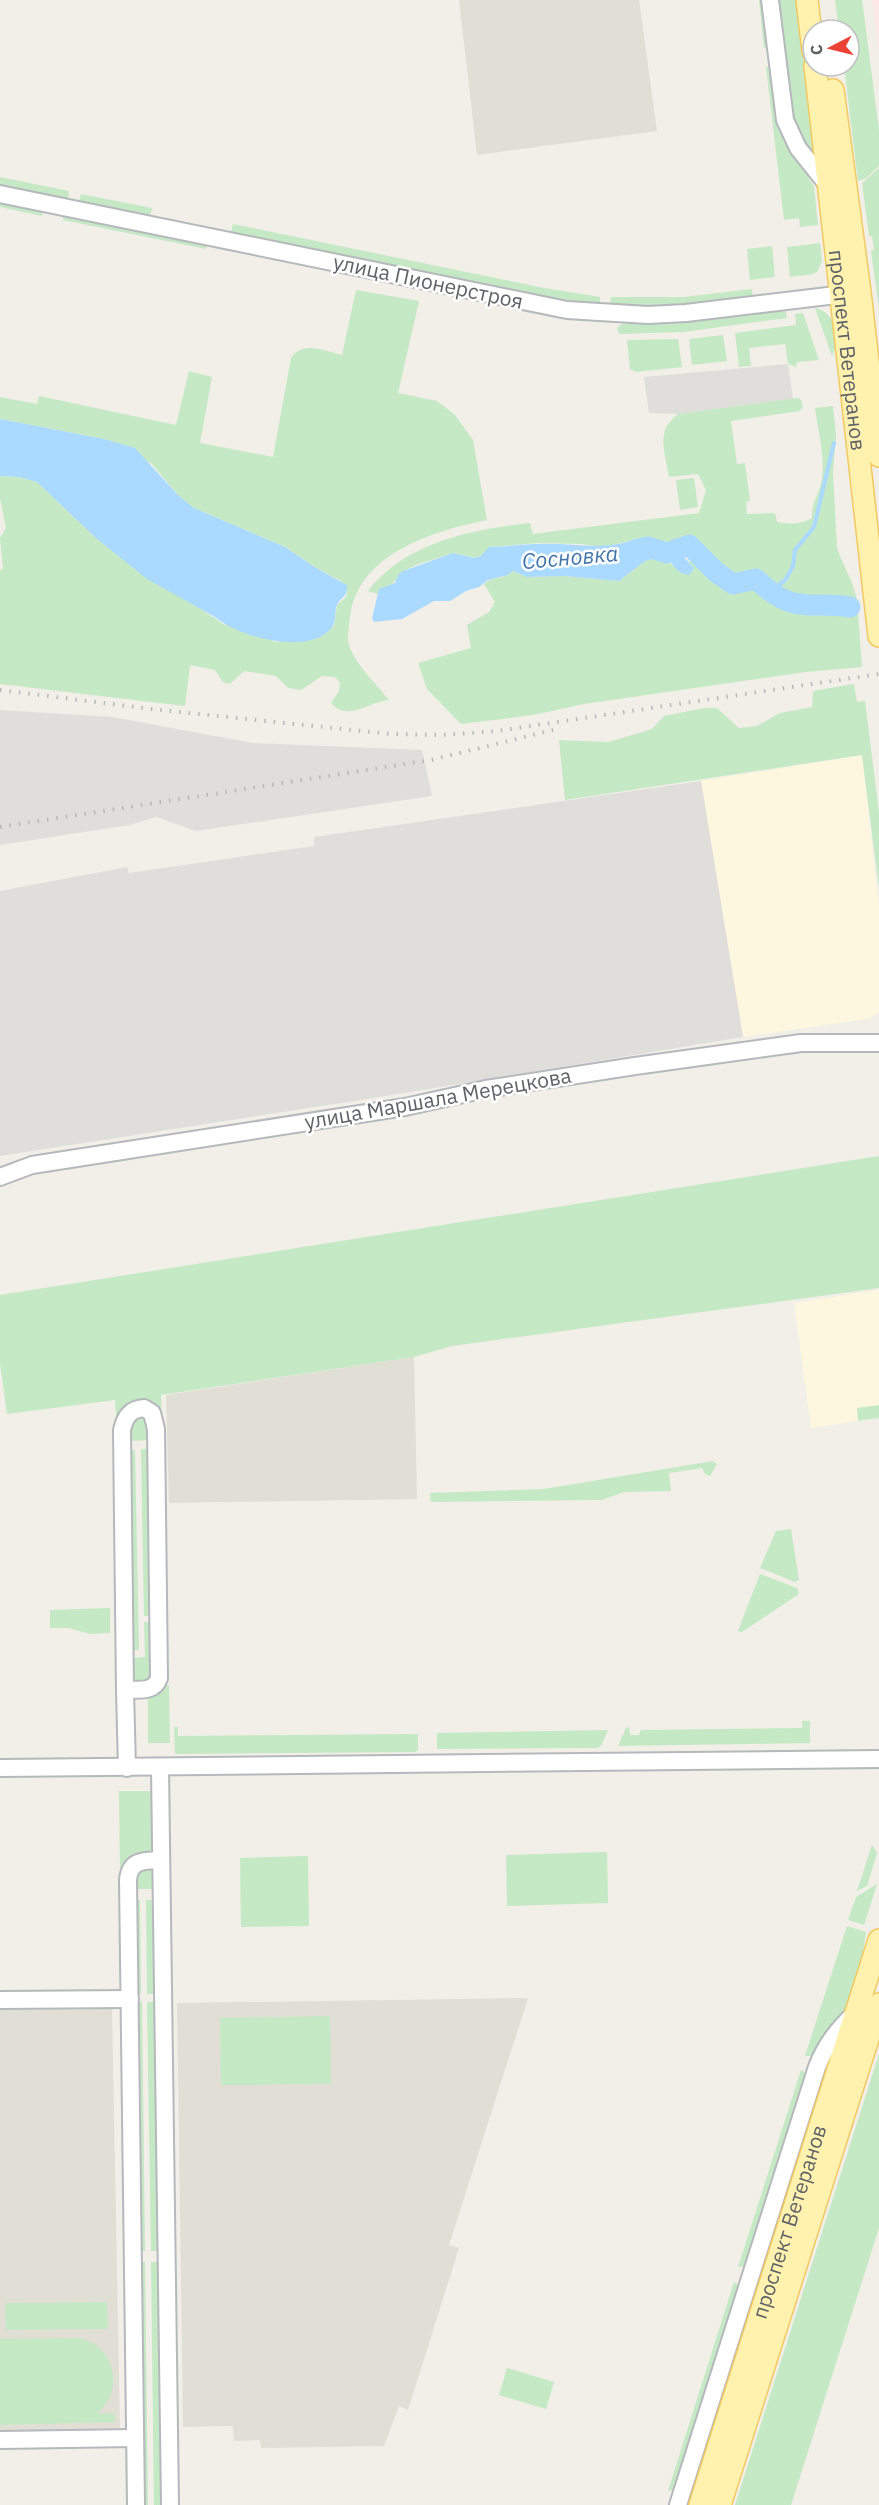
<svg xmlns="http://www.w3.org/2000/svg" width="879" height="2505" font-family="'IBM Plex Sans',sans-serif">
	<rect width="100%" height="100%" fill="#f1efe8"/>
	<g fill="#fef7e0">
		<path d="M 862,755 L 879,907 L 879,1013 L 868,1019 L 743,1037 L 701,781 Z"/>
		<path d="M 879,1290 L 879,1418 L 811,1428 L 794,1303 Z"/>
	</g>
	<g fill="#e0deda">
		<path d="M 788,364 L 793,399 L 678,414 L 649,413 L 644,377 Z"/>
		<path d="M 0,710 L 112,717 L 253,743 L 422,750 L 432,796 L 196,831 L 156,817 L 130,825 L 0,845 Z"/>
		<path d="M 701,781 L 743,1037 L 386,1096 L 0,1156 L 0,891 L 127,867 L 129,873 L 314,846 L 314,837 Z"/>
	</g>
	<g fill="#e1ded6">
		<path d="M 459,0 L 639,0 L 657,131 L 477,155 Z"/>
		<path d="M 414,1357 L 417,1499 L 169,1503 L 166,1395 Z"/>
		<path d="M 528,1998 L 449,2245 L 459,2248 L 408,2410 L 399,2406 L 384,2446 L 261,2448 L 260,2440 L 234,2441 L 233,2426 L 183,2427 L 177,2003 Z"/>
		<path d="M 112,2009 L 120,2429 L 0,2432 L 0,2010 Z"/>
	</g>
	<path fill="#fce8e6" d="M 872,0 L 879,0 L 879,53 Z"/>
	<g fill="#c5e8c5">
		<path d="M 759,0 L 764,0 L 770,47 L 764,48 Z"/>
		<path d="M 777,0 L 802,0 L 820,151 L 815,155 L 811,154 L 792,122 Z"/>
		<path d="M 835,0 L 862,0 L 879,130 L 879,166 L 866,178 L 858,181 L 844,66 L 849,66 L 849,30 L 839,30 Z"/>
		<path d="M 771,66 L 785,136 L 814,187 L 818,225 L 800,227 L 799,218 L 784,220 L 766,67 Z"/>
		<path d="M 879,168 L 879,308 L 871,251 L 874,250 L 872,236 L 869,236 L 862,183 Z"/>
		<path d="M 0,177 L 69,191 L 68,199 L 0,185 Z"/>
		<path d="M 81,194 L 152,208 L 150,216 L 79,202 Z"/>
		<path d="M 0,202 L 43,211 L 42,216 L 0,207 Z"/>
		<path d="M 63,215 L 207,244 L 206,249 L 63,220 Z"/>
		<path d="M 233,224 L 544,288 L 600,297 L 600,304 L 543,297 L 231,232 Z"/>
		<path d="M 820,243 L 822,260 L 818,271 L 813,274 L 790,277 L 787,247 Z"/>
		<path d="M 772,246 L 775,277 L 750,280 L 747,249 Z"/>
		<path d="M 752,289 L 753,297 L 685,305 L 610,305 L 611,297 L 684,297 Z"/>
		<path d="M 356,290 L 419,301 L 398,393 L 437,401 L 455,415 L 473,440 L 487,520 C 434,531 358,553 350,617 C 349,627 346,639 350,648 C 358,667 376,684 389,700 C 369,702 347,722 331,703 L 339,691 L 340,683 L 335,677 L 322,676 L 301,690 L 288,688 L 276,676 L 244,671 L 230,684 L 223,682 L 215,670 L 190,665 L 185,706 L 0,684 L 0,570 L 3,569 L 0,538 L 6,528 L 0,498 L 0,476 L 19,477 L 37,482 L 96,538 L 223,624 L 277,642 L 334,626 L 337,605 L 346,597 L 347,591 L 341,581 L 316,568 L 285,547 L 194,508 L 179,496 L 151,463 L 104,439 L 0,419 L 0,397 L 37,404 L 39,396 L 176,425 L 189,371 L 212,377 L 200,443 L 273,457 L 291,358 C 303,340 324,351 342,355 Z"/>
		<path d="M 815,308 C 836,312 841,339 832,356 Z"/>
		<path d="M 785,309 L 787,318 L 683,332 L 619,334 L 617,328 L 622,324 L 688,322 Z"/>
		<path d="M 803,313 L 819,360 L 797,362 L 796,367 L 788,364 L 785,344 L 749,348 L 751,366 L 739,367 L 735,333 L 796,325 L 795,314 Z"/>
		<path d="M 723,335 L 727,361 L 692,365 L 689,339 Z"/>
		<path d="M 678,339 L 682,367 L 636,372 L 630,369 L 627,340 Z"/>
		<path d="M 798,398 L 801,400 L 803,407 L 800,411 L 731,421 L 737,464 L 745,463 L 750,501 L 746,502 L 747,514 L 775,513 L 777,522 C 790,524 800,525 812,518 C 811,502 820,494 822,478 C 825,456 818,430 815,408 L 833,406 L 836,435 L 833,472 L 837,548 C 843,566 854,582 857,601 L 791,600 L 772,591 L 756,577 L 734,580 L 706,559 L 690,541 L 673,549 L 662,542 L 636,539 L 605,547 L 581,544 L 538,543 L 490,547 L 481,556 L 474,558 L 453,553 L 416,565 L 403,571 L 390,587 L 379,589 L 378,594 L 368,591 C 405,542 473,529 530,523 L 533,534 L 699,513 L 706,490 L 698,474 L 669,477 C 665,451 655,431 678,414 Z"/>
		<path d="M 694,478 L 698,507 L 680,510 L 676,480 Z"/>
		<path d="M 666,555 L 672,565 L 694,568 L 688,562 L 695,560 L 732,589 L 755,584 L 785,610 L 858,613 L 862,667 L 806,672 L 584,704 L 533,715 L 461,724 L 427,689 L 418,663 L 471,648 L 467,625 L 489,612 L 495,602 L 484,584 L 491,579 L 503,577 L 513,571 L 527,577 L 564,576 L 619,581 L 645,561 Z"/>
		<path d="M 854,684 L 857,702 L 865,701 L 879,813 L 879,888 L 862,755 L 565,800 L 559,740 L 609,742 L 652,729 L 664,716 L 704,708 L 717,708 L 739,728 L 757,726 L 780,713 L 812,707 L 813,691 Z"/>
		<path d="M 879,1156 L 879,1288 L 452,1346 L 414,1357 L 161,1395 L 162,1419 L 154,1408 L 117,1424 L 115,1400 L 7,1414 L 0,1363 L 0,1295 Z"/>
		<path d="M 879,1405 L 879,1418 L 858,1421 L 857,1408 Z"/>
		<path d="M 146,1416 L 151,1440 L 129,1441 L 131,1420 L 135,1417 Z"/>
		<path d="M 141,1449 L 150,1449 L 153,1616 L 144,1616 Z"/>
		<path d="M 129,1450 L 135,1450 L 139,1650 L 133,1650 Z"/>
		<path d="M 713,1461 L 717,1464 L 710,1476 L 705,1474 L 702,1468 L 669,1473 L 671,1491 L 624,1492 L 602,1500 L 431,1502 L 430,1493 L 544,1489 Z"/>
		<path d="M 791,1529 L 799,1580 L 795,1582 L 760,1568 L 776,1531 Z"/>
		<path d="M 760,1574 L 797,1588 L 799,1594 L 742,1632 L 738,1631 Z"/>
		<path d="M 110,1608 L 110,1633 L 90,1634 L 69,1628 L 50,1628 L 50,1610 Z"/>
		<path d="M 144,1622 L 153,1622 L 152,1682 L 137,1682 L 133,1677 L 133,1658 L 145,1657 Z"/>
		<path d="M 169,1685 L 170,1743 L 148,1743 L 148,1695 L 162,1686 Z"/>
		<path d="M 802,1721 L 810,1721 L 810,1743 L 618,1746 L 626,1728 L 629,1727 L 630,1735 L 639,1735 L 641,1730 L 802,1728 Z"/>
		<path d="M 178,1727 L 178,1736 L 418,1734 L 418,1750 L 415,1752 L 175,1754 L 174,1727 Z"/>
		<path d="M 608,1730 L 601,1746 L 597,1748 L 437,1749 L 437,1733 Z"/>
		<path d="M 119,1791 L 154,1791 L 154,1847 L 148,1853 L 126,1859 L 120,1870 Z"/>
		<path d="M 872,1845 L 877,1853 L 867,1886 L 857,1891 Z"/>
		<path d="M 607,1852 L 608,1903 L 507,1906 L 506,1855 Z"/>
		<path d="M 308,1856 L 309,1926 L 241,1927 L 240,1858 Z"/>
		<path d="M 136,1868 L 153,1868 L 155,1889 L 134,1889 Z"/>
		<path d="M 877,1884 L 864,1925 L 848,1920 L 856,1897 Z"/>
		<path d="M 135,1900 L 140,1900 L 141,1994 L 136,1994 Z"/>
		<path d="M 146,1900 L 155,1900 L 156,1994 L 147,1994 Z"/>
		<path d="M 847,1926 L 866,1932 L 861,1967 L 851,1999 L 846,2009 L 822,2036 L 812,2056 L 805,2056 Z"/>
		<path d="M 136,2002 L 142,2002 L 145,2251 L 139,2251 Z"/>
		<path d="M 147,2002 L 156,2002 L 160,2251 L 151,2251 Z"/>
		<path d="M 330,2016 L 331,2084 L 221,2085 L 220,2018 Z"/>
		<path d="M 838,2039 L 691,2505 L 685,2505 L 826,2058 Z"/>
		<path d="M 879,2054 L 879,2228 L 791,2505 L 735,2505 Z"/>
		<path d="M 801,2070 L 806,2073 L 745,2266 L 738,2267 Z"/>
		<path d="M 139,2262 L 145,2262 L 148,2505 L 143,2505 Z"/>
		<path d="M 151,2262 L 160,2262 L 163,2505 L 154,2505 Z"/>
		<path d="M 734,2282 L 739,2286 L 674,2490 L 668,2491 Z"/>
		<path d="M 107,2302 L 108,2329 L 6,2330 L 5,2303 Z"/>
		<path d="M 80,2338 C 116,2348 125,2390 97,2414 L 115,2413 L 115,2422 L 0,2425 L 0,2339 Z"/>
		<path d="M 507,2368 L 554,2382 L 546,2409 L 499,2395 Z"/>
	</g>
	<g fill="#aadaff">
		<path d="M 0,419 L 104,439 L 135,448 L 179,496 L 194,508 L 285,547 L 316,568 L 347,585 C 347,599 342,595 337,605 C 334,611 337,621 332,627 C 311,657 238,637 215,617 L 147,579 L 96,538 L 37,482 L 19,477 L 0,476 Z"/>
		<path d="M 636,539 L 662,542 L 660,550 L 666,555 L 645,561 L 619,581 L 564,576 L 527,577 L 513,571 L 508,575 L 488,580 L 479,587 L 466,591 L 450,601 L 434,601 L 402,619 L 374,622 L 372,618 L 379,589 L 395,583 L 398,575 L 403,571 L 453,553 L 474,558 L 481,556 L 489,547 C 506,547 521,544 537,544 C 573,542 601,552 636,539 Z"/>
		<path d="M 682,547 L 683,556 L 694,568 L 689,575 C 676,573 672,565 667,553 L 676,551 Z"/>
	</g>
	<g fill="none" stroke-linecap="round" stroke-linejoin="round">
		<path stroke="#aadaff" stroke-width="4" d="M 771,592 L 786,579 L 793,566 L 795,550 L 814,527 L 834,443"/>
		<path stroke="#aadaff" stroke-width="21" d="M 635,550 L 648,547 L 667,553 L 689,545 L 716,572 L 733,584 L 756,579 C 794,615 805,601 850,607"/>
		<defs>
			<g id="minor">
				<path d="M 770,0 L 785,120 L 798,148 L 830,188"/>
				<path d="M 0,194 L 567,310 L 648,315 L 686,313 L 853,293"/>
				<path d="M 0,1177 L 32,1165 L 405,1107 L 486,1089 L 635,1066 L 801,1043 L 879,1043"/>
				<path d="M 144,1408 L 152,1413 L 156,1429 L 159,1678 C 154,1693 139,1689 125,1690 L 122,1430 C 125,1417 130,1409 144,1408 Z"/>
				<path d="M 125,1690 L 127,1768"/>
				<path d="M 0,1768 L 879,1759"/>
				<path d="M 160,1768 L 170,2505"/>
				<path d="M 0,2000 L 130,1999"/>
				<path d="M 0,2440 L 135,2438"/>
				<path d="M 136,2505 L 128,1880 C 130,1859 144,1861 161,1860"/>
				<path d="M 678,2505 L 817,2067 C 826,2044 838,2029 856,2012"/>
			</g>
			<g id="major">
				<path d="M 807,0 L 813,51"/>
				<path id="s1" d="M 815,66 L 879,636"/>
				<path d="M 833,90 L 860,292 L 879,456"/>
				<path id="s2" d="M 700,2505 L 879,1940"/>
				<path d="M 720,2505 L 879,2004"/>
			</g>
		</defs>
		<use href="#minor" stroke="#b5b8bc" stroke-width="20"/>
		<use href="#major" stroke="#f2c960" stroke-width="24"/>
		<use href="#minor" stroke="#fff" stroke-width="16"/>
		<use href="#major" stroke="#fff2af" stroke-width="21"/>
		<g stroke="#b6b7b8" stroke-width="4" stroke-dasharray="1.5 8" stroke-linecap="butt">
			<path d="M 0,690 L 151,709 L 391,734 L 442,735 L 497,731 L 879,674"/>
			<path d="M 0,827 L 431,760 L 561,728"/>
		</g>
	</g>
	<g text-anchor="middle" stroke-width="5" stroke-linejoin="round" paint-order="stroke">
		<g font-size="21" fill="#5f6368" stroke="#fff">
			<text transform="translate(428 282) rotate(12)" y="7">улица Пионерстроя</text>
			<text dy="7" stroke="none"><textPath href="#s1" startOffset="286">проспект Ветеранов</textPath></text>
			<text transform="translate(438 1099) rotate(-10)" y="7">улица Маршала Мерецкова</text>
			<text dy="7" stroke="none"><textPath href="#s2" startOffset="297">проспект Ветеранов</textPath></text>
		</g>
		<g font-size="22" font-style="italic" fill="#4174aa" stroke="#fff">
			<text transform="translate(570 557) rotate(-5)" y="8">Сосновка</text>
		</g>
	</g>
	<g transform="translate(831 48) rotate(263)"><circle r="28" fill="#ffffff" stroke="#bfc1c3" stroke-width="1.5"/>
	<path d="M0-4.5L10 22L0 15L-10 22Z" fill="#ea4335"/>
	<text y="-9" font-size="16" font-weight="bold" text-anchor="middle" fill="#5f6368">С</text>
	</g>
</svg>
